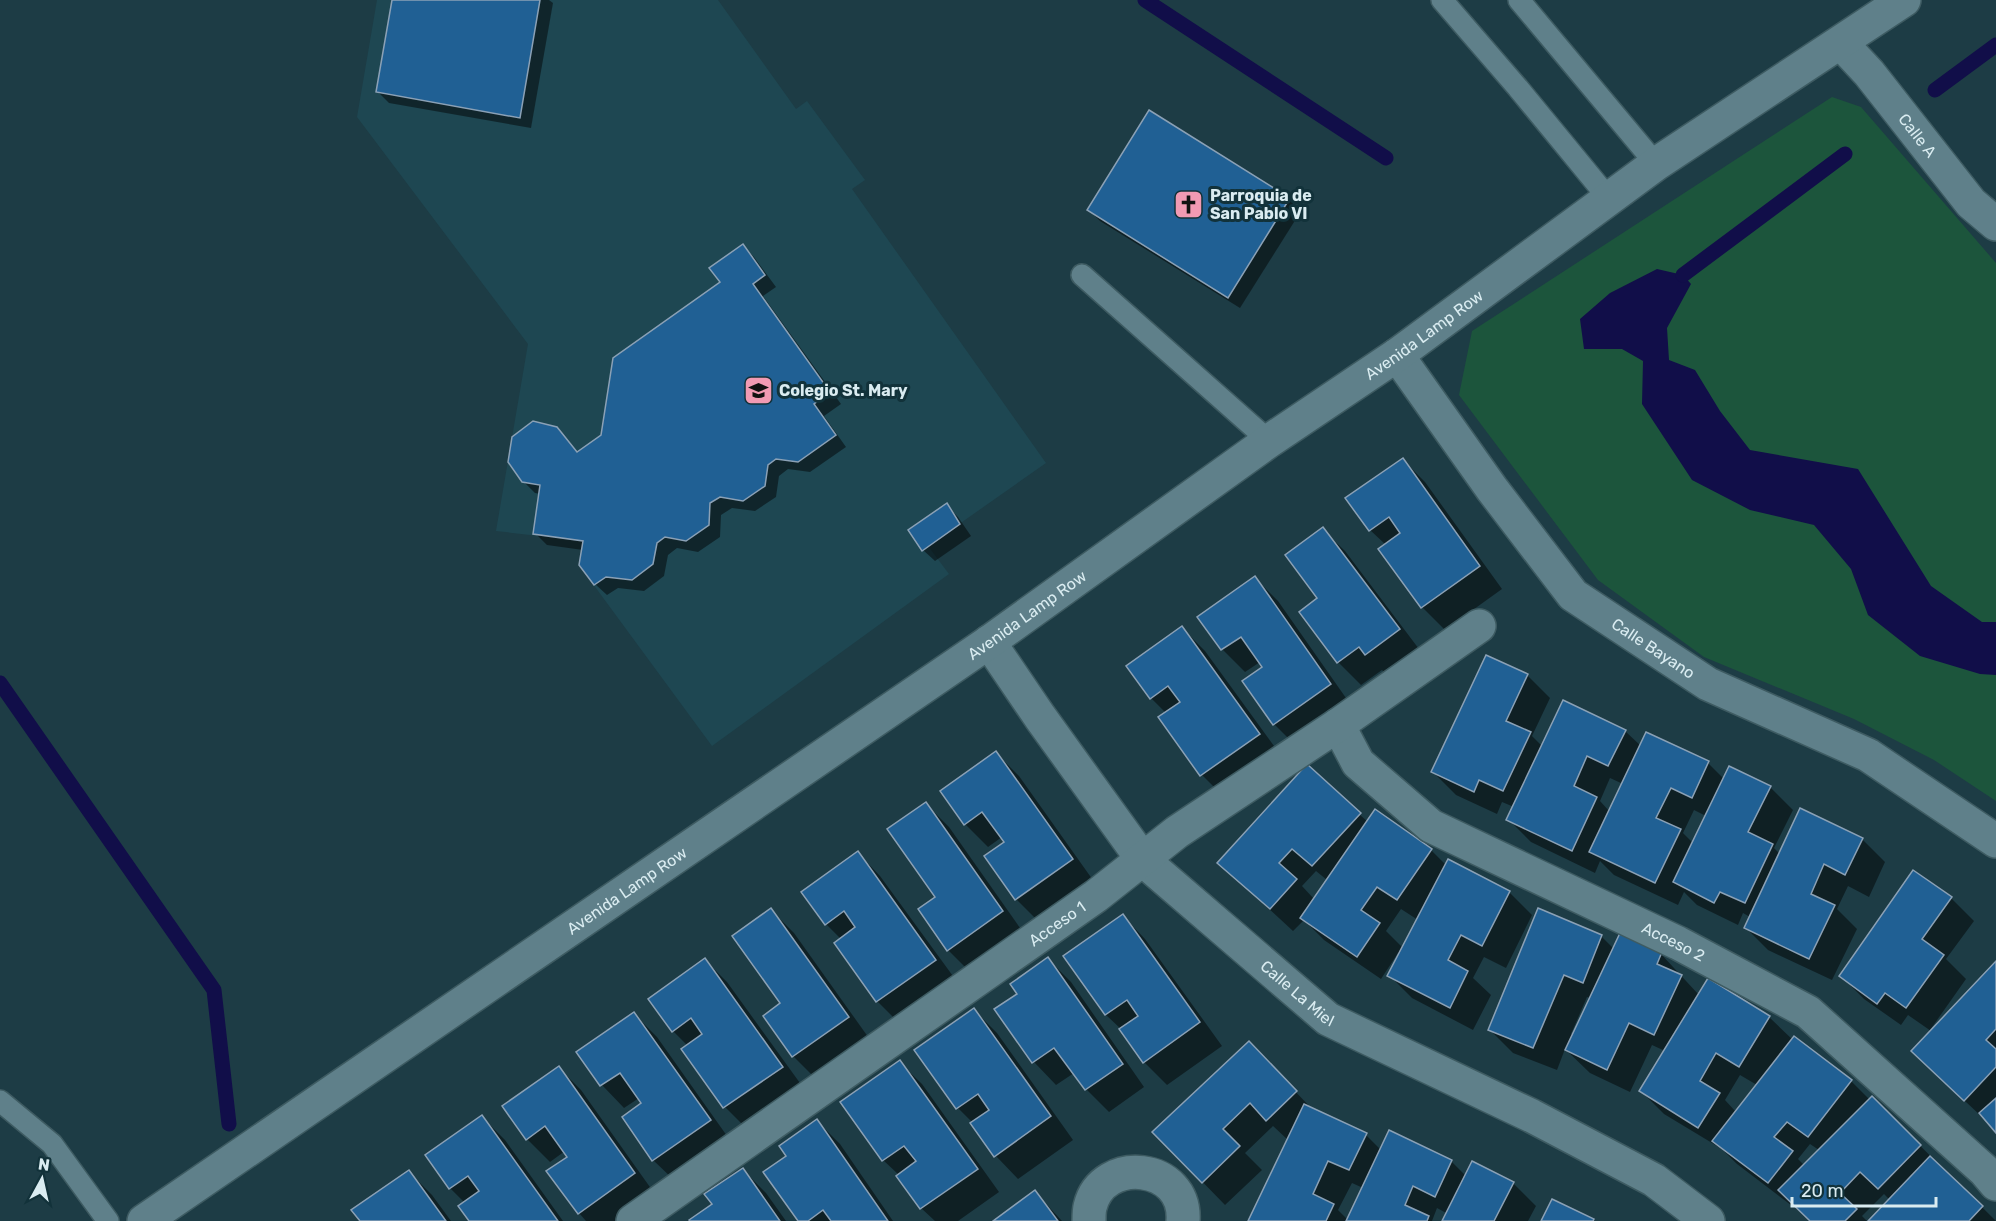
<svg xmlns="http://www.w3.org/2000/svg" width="1996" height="1221" font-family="Rubik,sans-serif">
	<rect width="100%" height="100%" fill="#1d3c45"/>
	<path fill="#1e4752" d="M 377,0 L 718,0 L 796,109 L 807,101 L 865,180 L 852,189 L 1046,463 L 928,546 L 949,574 L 712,746 L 579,565 L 583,541 L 496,531 L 528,344 L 357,117 Z"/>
	<path fill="#1c553c" d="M 1832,97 L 1861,107 L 1996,263 L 1996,801 L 1934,760 L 1854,719 L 1704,657 L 1598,580 L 1459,395 L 1472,331 Z"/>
	<path fill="#110e49" d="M 1657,269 L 1683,275 L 1691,284 L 1667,328 L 1669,360 L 1695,370 L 1720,411 L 1750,450 L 1858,469 L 1931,586 L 1982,622 L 1996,622 L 1996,675 L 1980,674 L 1920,656 L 1868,615 L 1851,569 L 1814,525 L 1750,510 L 1692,480 L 1642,404 L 1643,361 L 1622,349 L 1584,349 L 1580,319 L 1610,293 Z"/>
	<g fill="#0007" fill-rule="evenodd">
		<path d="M 394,0 L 549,0 L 553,3 L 531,128 L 389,103 L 378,92 Z"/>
		<path d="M 1150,112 L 1289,200 L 1301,211 L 1240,308 L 1100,221 L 1089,210 Z"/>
		<path d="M 743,246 L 754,257 L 776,287 L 763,296 L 841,404 L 824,416 L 846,447 L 810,472 L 788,469 L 779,476 L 776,497 L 755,511 L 732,508 L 721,515 L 720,537 L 698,552 L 677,548 L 668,555 L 664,576 L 644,591 L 618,588 L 607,595 L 595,584 L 583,550 L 547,545 L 535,533 L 541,494 L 535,493 L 523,481 L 556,428 L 578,453 L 602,436 L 722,282 Z"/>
		<path d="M 1402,459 L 1425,482 L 1502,589 L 1445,630 L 1422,607 L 1386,545 L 1370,530 Z"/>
		<path d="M 946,505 L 958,517 L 971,536 L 935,561 L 923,550 Z"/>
		<path d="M 1322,529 L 1345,551 L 1422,653 L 1389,677 L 1382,670 L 1361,685 L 1338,662 L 1301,613 L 1319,598 Z"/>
		<path d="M 1255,578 L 1278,601 L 1353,708 L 1297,747 L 1274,724 L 1244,682 L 1264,668 L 1260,662 L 1245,672 L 1222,649 L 1199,617 Z"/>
		<path d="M 1182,628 L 1205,651 L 1282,757 L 1225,798 L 1202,775 L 1161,717 L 1166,713 L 1151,698 Z"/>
		<path d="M 1527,675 L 1550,698 L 1532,736 L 1543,747 L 1625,731 L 1641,746 L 1708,763 L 1724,779 L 1770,787 L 1793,810 L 1774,848 L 1780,854 L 1862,839 L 1885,862 L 1869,897 L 1848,886 L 1837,909 L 1857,929 L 1832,980 L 1768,950 L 1745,927 L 1750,917 L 1743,913 L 1738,925 L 1697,905 L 1684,892 L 1678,905 L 1614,875 L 1600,861 L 1595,873 L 1531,842 L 1508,819 L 1514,807 L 1502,802 L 1497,814 L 1456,795 L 1433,772 ZM 1610,778 L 1623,784 L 1610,812 L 1600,801 ZM 1694,810 L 1706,816 L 1693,843 L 1683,833 Z"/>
		<path d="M 996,753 L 1019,776 L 1095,883 L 1039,922 L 1016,899 L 986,857 L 1006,843 L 1002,837 L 988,847 L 965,824 Z"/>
		<path d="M 926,804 L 949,827 L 1025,935 L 971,973 L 948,950 Z"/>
		<path d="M 1359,814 L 1368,822 L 1431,850 L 1446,865 L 1509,892 L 1532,915 L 1506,968 L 1484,957 L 1473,978 L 1491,995 L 1473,1030 L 1412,998 L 1389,975 L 1400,954 L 1398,953 L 1381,979 L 1324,940 L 1304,920 L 1293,931 L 1219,863 ZM 1316,871 L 1327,880 L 1314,899 L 1302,886 ZM 1401,909 L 1418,920 L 1403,948 L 1386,931 Z"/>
		<path d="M 858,853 L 880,876 L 958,983 L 900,1024 L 877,1001 L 841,939 L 826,924 Z"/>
		<path d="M 1951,898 L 1974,921 L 1946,959 L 1966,979 L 1930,1030 L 1932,1031 L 1996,964 L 1996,1130 L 1936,1074 L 1931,1031 L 1908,1015 L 1901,1025 L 1864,999 L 1841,976 Z"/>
		<path d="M 771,910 L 794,933 L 871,1041 L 816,1079 L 793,1056 L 782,1003 Z"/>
		<path d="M 1123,916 L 1145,939 L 1222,1046 L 1167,1085 L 1144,1062 L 1121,1029 L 1106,1015 L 1065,956 Z"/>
		<path d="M 1601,936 L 1614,949 L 1661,954 L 1699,995 L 1708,980 L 1769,1017 L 1793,1040 L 1794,1038 L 1851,1081 L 1870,1100 L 1872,1098 L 1996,1221 L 1870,1221 L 1890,1200 L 1884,1194 L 1862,1216 L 1867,1221 L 1812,1221 L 1793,1203 L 1791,1205 L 1737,1164 L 1722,1149 L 1664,1114 L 1641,1091 L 1665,1051 L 1652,1045 L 1630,1092 L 1590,1073 L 1565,1049 L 1557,1070 L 1513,1053 L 1490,1030 ZM 1587,997 L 1591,998 L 1574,1035 L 1571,1034 ZM 1740,1075 L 1757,1085 L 1736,1112 L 1725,1100 ZM 1810,1144 L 1819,1150 L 1804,1165 L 1798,1159 Z"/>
		<path d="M 1048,959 L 1071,982 L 1144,1087 L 1109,1112 L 1086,1089 L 1074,1073 L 1056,1085 L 1034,1062 L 997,1009 L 1020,994 Z"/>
		<path d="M 705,960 L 727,982 L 805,1090 L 748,1130 L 725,1107 L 683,1049 L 688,1046 L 673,1031 Z"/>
		<path d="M 974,1010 L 997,1033 L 1073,1140 L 1018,1179 L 996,1156 L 972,1122 L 958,1108 L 916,1051 Z"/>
		<path d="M 634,1014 L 657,1037 L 732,1143 L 676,1182 L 653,1160 L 643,1103 L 639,1098 L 624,1108 L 602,1085 Z"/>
		<path d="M 899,1062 L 922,1084 L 999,1192 L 958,1221 L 935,1221 L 921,1208 L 899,1175 L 883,1160 Z"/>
		<path d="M 1271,1066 L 1313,1110 L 1366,1135 L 1381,1150 L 1451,1161 L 1466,1176 L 1513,1183 L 1536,1206 L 1528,1221 L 1444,1221 L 1448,1214 L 1437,1208 L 1432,1221 L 1249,1221 L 1288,1140 L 1273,1126 L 1245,1153 L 1262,1170 L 1225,1205 L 1154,1132 ZM 1352,1183 L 1363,1188 L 1348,1220 L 1338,1210 Z"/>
		<path d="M 558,1067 L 581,1090 L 657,1197 L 623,1221 L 586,1221 L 579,1213 L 569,1157 L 565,1151 L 550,1162 L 527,1139 Z"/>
		<path d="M 482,1117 L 505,1140 L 563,1221 L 470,1221 L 465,1203 L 450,1188 Z"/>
		<path d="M 817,1121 L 840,1144 L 893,1221 L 800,1221 L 788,1156 Z"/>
		<path d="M 743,1170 L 766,1193 L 786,1221 L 692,1221 L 714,1205 Z"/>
		<path d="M 409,1172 L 432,1195 L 451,1221 L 361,1221 Z"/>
		<path d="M 1035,1192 L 1062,1221 L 995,1221 Z"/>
	</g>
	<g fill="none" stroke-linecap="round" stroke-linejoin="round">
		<g stroke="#110e49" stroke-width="15">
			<path d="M 1145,0 L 1386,158"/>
			<path d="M 1935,90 L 1996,45"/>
			<path d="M 1683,275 L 1845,154"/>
			<path d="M 0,683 L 214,990 L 229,1124"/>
		</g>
	</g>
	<g fill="#206094" stroke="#8ba1b6" stroke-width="1.5">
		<path d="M 392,0 L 540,0 L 520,118 L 376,92 Z"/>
		<path d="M 1149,110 L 1290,198 L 1228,298 L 1087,210 Z"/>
		<path d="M 743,244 L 765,275 L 753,284 L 830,392 L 814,404 L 836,435 L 798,462 L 776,459 L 768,465 L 765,486 L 743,501 L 720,497 L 710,503 L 709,525 L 686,541 L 665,537 L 657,543 L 653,564 L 632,580 L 606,577 L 594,585 L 579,565 L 583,541 L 533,534 L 540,485 L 522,482 L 508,462 L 512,437 L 533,421 L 557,427 L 577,452 L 601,435 L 613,358 L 720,282 L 709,268 Z"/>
		<path d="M 1403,458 L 1480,566 L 1421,608 L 1378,549 L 1400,533 L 1389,517 L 1369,531 L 1345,498 Z"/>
		<path d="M 947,503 L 960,524 L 922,551 L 908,530 Z"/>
		<path d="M 1323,527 L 1400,629 L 1365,655 L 1359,647 L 1337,663 L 1299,612 L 1317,598 L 1285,555 Z"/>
		<path d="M 1255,576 L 1331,684 L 1273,725 L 1242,681 L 1262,667 L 1241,637 L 1221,650 L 1197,617 Z"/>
		<path d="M 1182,626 L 1260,734 L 1200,776 L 1158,717 L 1180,702 L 1168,686 L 1150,699 L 1126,666 Z"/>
		<path d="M 1486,655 L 1528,674 L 1506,721 L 1531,732 L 1503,791 L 1479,780 L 1474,792 L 1431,772 Z"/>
		<path d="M 1563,700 L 1626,730 L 1608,766 L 1587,756 L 1574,786 L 1597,797 L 1572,851 L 1506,820 Z"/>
		<path d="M 1646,732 L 1709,761 L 1692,798 L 1671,788 L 1656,818 L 1681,829 L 1655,883 L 1589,852 Z"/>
		<path d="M 996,751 L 1073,859 L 1015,900 L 984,856 L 1004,842 L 982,812 L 964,825 L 940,791 Z"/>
		<path d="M 1307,764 L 1361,813 L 1312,866 L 1292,849 L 1279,863 L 1297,879 L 1270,909 L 1217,863 Z"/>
		<path d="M 1729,766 L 1771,786 L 1748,832 L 1773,844 L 1745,903 L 1720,892 L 1714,903 L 1673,882 Z"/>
		<path d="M 926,802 L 1003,911 L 947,951 L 918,909 L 935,897 L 887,829 Z"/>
		<path d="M 1800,808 L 1863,838 L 1845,875 L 1824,864 L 1811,894 L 1835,905 L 1809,959 L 1744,928 Z"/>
		<path d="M 1375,809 L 1432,849 L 1397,900 L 1377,887 L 1361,910 L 1380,923 L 1357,957 L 1300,918 Z"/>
		<path d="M 858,851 L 936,960 L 876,1002 L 834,943 L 855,927 L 844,911 L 825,925 L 801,892 Z"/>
		<path d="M 1448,859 L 1510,891 L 1482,946 L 1461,935 L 1448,960 L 1468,971 L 1450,1008 L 1387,976 Z"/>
		<path d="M 1913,870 L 1952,897 L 1922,939 L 1944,955 L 1906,1008 L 1885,993 L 1877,1004 L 1839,976 Z"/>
		<path d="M 771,908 L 849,1017 L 792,1057 L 763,1016 L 780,1003 L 732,936 Z"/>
		<path d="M 1538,908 L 1602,935 L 1583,983 L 1564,975 L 1533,1048 L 1488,1030 Z"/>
		<path d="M 1123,914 L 1200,1022 L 1143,1063 L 1119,1029 L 1138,1016 L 1127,1000 L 1105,1015 L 1063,956 Z"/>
		<path d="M 1620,933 L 1662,952 L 1657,964 L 1682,975 L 1654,1035 L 1629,1023 L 1607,1070 L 1565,1050 Z"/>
		<path d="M 1048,957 L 1123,1064 L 1085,1090 L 1054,1048 L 1032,1063 L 994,1009 L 1017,994 L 1010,984 Z"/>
		<path d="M 705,958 L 783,1067 L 723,1108 L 681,1049 L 702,1034 L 691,1018 L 672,1032 L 648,999 Z"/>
		<path d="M 1996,961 L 1996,1029 L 1986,1040 L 1996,1049 L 1996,1067 L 1964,1101 L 1911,1051 Z"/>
		<path d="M 1708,978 L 1770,1016 L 1739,1067 L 1716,1053 L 1700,1081 L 1720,1093 L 1698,1128 L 1639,1091 Z"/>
		<path d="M 974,1008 L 1051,1116 L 994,1157 L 970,1123 L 989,1110 L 978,1094 L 956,1109 L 914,1050 Z"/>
		<path d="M 634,1012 L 711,1120 L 652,1161 L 622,1117 L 641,1103 L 620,1073 L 600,1086 L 576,1052 Z"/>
		<path d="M 1794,1036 L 1852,1080 L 1808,1137 L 1787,1122 L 1774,1137 L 1793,1151 L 1768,1183 L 1712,1141 Z"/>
		<path d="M 1249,1041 L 1297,1091 L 1266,1121 L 1250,1103 L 1223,1129 L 1240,1146 L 1202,1183 L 1152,1132 Z"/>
		<path d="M 900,1060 L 978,1169 L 920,1209 L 896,1176 L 916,1161 L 904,1146 L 882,1161 L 840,1102 Z"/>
		<path d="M 559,1066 L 635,1173 L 578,1214 L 546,1171 L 567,1157 L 545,1126 L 526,1140 L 502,1106 Z"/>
		<path d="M 1872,1096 L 1921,1145 L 1878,1189 L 1860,1172 L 1840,1193 L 1857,1209 L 1845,1221 L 1810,1221 L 1778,1190 Z"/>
		<path d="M 1996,1098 L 1996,1133 L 1979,1113 Z"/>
		<path d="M 1304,1104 L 1367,1133 L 1349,1170 L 1328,1161 L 1313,1194 L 1334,1204 L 1326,1221 L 1248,1221 Z"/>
		<path d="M 482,1115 L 558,1221 L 469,1221 L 458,1206 L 479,1191 L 468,1176 L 449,1189 L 425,1155 Z"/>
		<path d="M 817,1119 L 888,1221 L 831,1221 L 823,1210 L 808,1221 L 798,1221 L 763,1172 L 786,1156 L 779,1146 Z"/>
		<path d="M 1389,1130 L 1452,1160 L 1435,1197 L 1413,1186 L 1405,1205 L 1429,1216 L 1427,1221 L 1346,1221 Z"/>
		<path d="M 1930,1156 L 1983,1206 L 1969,1221 L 1868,1221 Z"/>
		<path d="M 1472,1161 L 1514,1182 L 1494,1221 L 1442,1221 Z"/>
		<path d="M 743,1168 L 780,1221 L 690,1221 L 689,1220 L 712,1204 L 704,1194 Z"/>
		<path d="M 409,1170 L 446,1221 L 360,1221 L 351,1210 Z"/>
		<path d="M 1035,1190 L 1058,1221 L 993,1221 Z"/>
		<path d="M 1552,1199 L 1594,1219 L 1593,1221 L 1541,1221 Z"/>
	</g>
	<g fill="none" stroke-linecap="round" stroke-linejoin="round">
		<defs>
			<g id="service">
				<path d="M 1442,0 L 1518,88 L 1610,200"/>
				<path d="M 1519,0 L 1656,164"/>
				<path d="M 1082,275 L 1269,441"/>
				<path d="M 0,1101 L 52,1144 L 108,1221"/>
			</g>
			<g id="minor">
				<path id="s1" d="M 1841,43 L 1869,73 L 1971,203 L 1996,224"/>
				<path id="s2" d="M 1397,355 L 1492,489 L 1573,595 L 1708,684 L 1868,755 L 1996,841"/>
				<path id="s3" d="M 989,642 L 1040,717 L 1143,860 L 1328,1019 L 1532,1116 L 1654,1180 L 1708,1221"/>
				<path id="s4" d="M 1338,725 L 1358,763 L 1431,826 L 1678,943 L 1808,1012 L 1985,1171 L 1996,1184"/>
				<path id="s5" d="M 144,1221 L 989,642 L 1269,441 L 1397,355 L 1656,164 L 1904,0"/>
				<path id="s6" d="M 633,1221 L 1096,896 L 1177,832 L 1338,725 L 1479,626"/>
				<path d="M 1089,1221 C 1089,1217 1089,1211 1090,1207 C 1102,1155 1187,1163 1183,1221"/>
			</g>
		</defs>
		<use href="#service" stroke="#3e5b62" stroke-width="24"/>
		<use href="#minor" stroke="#3e5b62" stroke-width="36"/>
		<use href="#service" stroke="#5f808a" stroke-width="21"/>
		<use href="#minor" stroke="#5f808a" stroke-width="33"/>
	</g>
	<defs>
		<symbol id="church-square" viewBox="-11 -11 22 22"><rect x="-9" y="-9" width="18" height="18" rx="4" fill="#f19ab3" stroke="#12323a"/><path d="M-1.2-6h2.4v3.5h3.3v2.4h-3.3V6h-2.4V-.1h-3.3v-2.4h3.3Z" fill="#111"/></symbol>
		<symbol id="school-square" viewBox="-11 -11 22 22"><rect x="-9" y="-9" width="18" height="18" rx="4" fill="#f19ab3" stroke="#12323a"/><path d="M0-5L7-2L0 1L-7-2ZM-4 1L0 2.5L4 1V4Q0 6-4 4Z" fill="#111"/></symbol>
	</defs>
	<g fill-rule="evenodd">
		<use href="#church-square" x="1172" y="188" width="33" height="33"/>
		<use href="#school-square" x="742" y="374" width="33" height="33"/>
	</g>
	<g text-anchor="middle" stroke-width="6" stroke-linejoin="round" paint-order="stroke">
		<g font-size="16" fill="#daecf1" stroke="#12323a">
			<text dy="6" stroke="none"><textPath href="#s1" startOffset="120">Calle A</textPath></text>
			<text dy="6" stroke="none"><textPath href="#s5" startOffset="1557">Avenida Lamp Row</textPath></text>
			<text dy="6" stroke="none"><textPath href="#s5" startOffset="1071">Avenida Lamp Row</textPath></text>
			<text dy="6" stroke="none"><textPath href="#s2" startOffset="394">Calle Bayano</textPath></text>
			<text dy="6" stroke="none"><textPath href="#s5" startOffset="585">Avenida Lamp Row</textPath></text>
			<text dy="6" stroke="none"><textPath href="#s6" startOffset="518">Acceso 1</textPath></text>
			<text dy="6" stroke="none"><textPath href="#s4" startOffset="408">Acceso 2</textPath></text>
			<text dy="6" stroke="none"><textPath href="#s3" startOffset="471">Calle La Miel</textPath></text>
		</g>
		<g font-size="16" font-weight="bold" fill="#daecf1" stroke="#12323a" text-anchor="start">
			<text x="1210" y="201">Parroquia de<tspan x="1210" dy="18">San Pablo VI</tspan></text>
			<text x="779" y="396">Colegio St. Mary</text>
		</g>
	</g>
	<g transform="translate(42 1179) rotate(8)" stroke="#12323a" stroke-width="4.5" paint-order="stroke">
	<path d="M0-4.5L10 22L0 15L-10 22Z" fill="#daecf1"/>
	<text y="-9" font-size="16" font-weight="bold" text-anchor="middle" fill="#daecf1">N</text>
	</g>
	<path d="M1792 1197v9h144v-9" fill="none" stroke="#daecf1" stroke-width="3"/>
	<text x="1801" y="1197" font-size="18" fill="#daecf1" stroke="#12323a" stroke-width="4.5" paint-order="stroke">20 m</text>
</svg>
